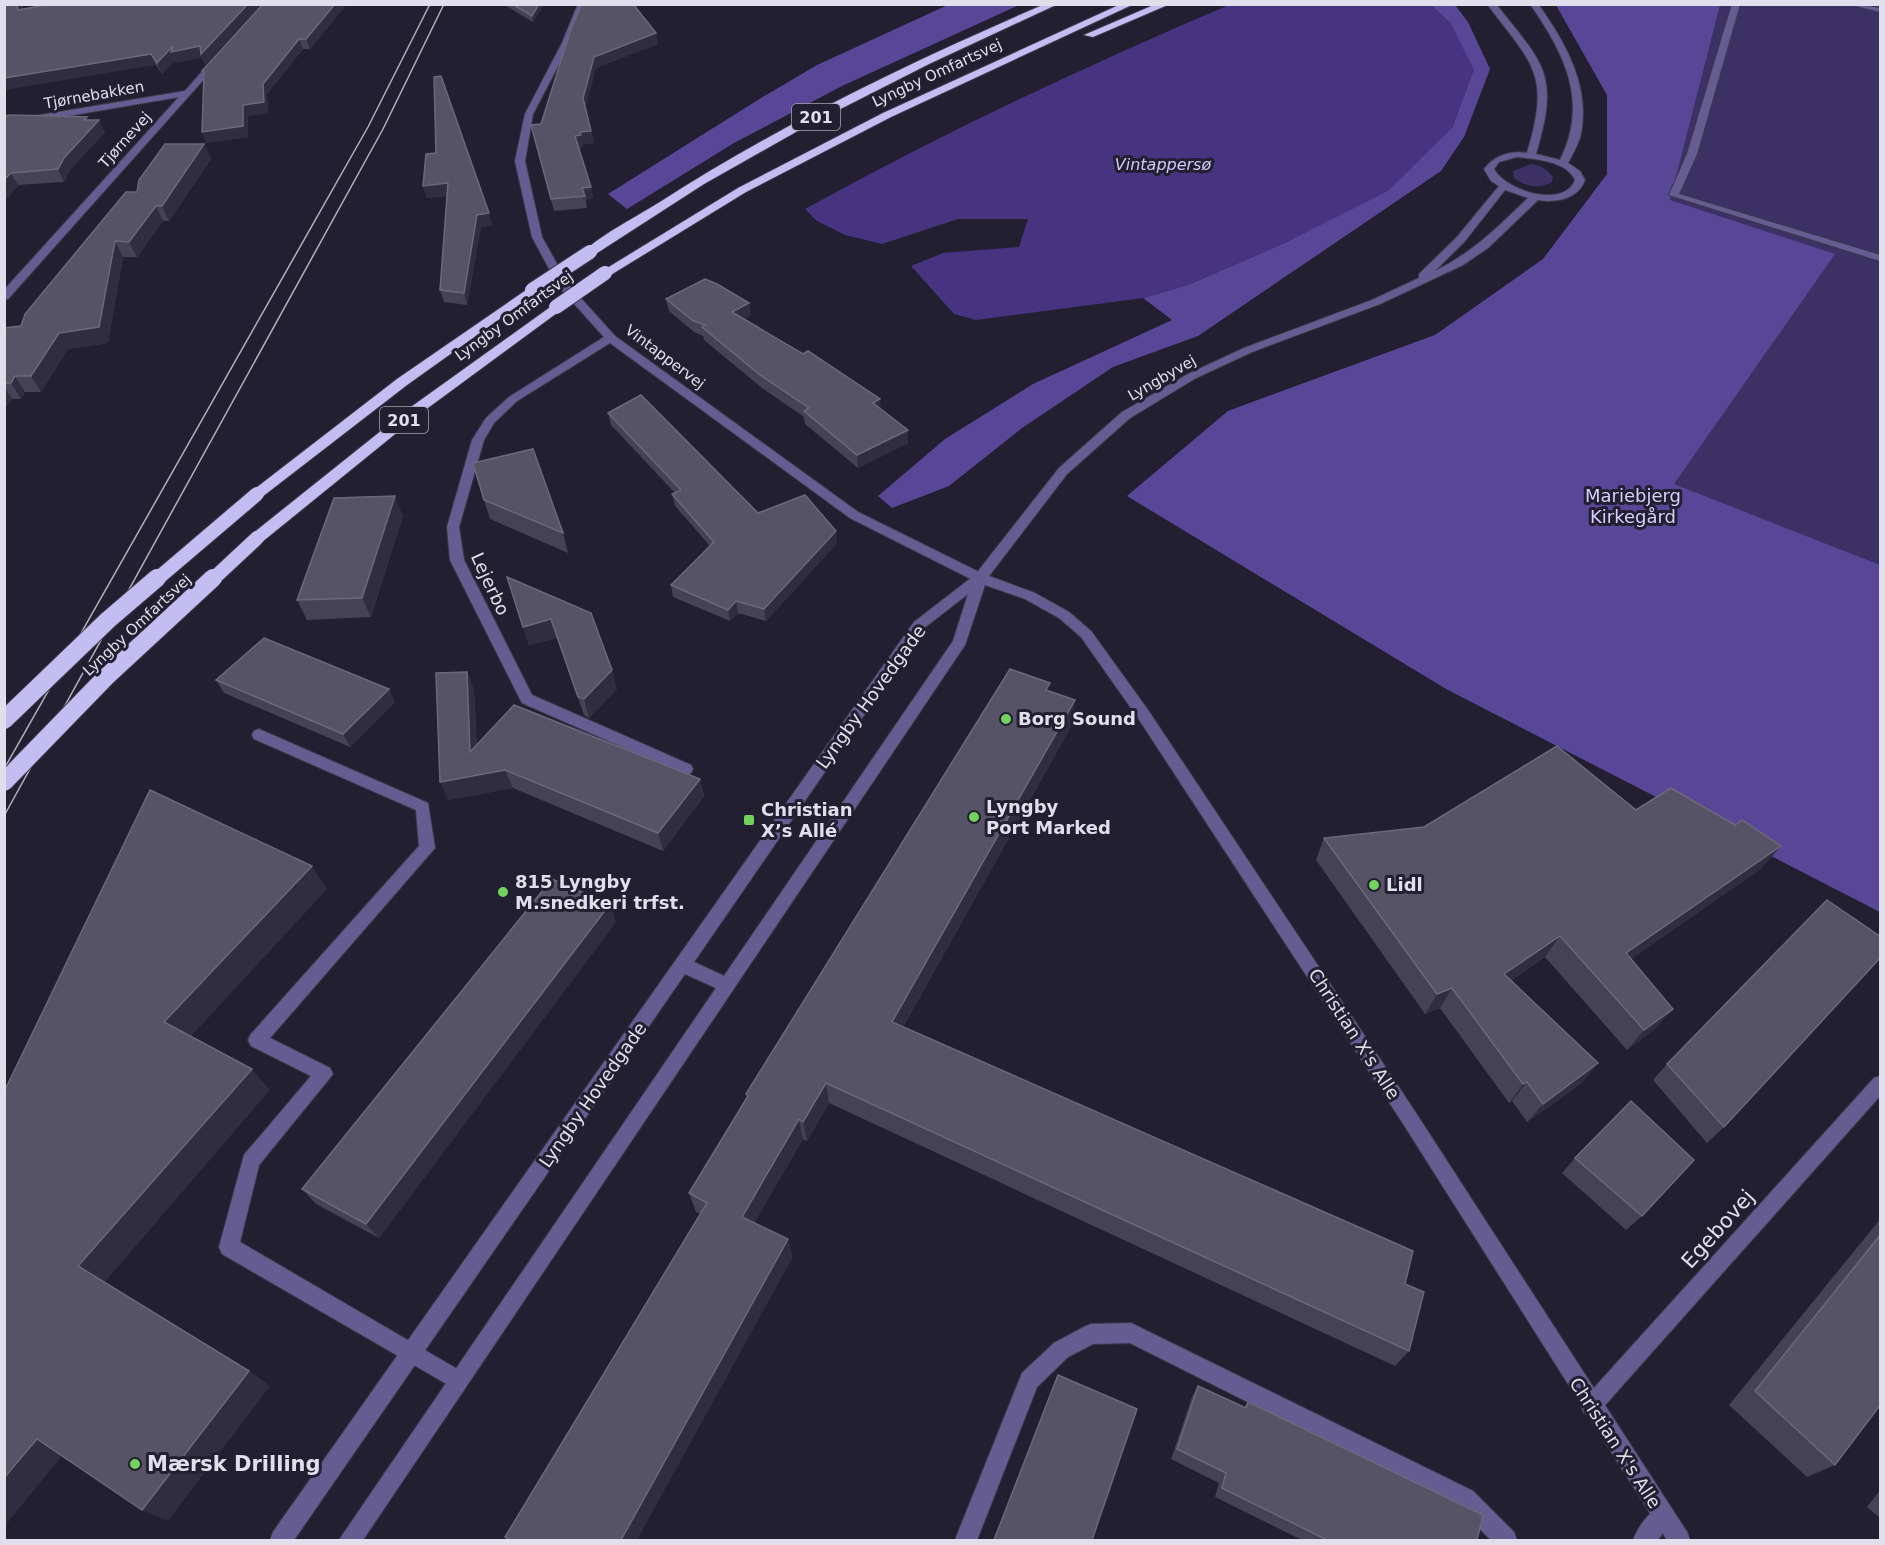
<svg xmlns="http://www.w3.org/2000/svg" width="1885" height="1545" font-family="'DejaVu Sans',sans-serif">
	<rect width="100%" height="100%" fill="#221f31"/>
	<g fill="#3b3164">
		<path d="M 1556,5 L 1880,5 L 1880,912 L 1448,690 L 1127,496 L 1228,411 L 1435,335 L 1554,267 L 1632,180 L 1607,95 Z"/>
		<path d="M 1531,164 C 1541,165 1547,169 1553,177 L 1552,182 C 1540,190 1524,186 1514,178 L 1513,171 Z"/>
	</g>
	<g fill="#574796">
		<path d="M 950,4 L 1019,5 L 842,86 L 734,143 L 627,209 L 608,194 L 761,98 L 817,65 Z"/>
		<path d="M 1431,5 L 1455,5 L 1468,22 L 1490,69 L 1464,137 L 1441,171 L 1198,336 L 1113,367 L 1022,428 L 949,486 L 892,508 L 878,496 L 945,439 L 1033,384 L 1172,320 L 1143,298 L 1190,284 L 1289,241 L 1452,128 L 1473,70 L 1450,23 Z"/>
		<path d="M 1556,5 L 1720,5 L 1670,200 L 1835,254 L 1674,484 L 1880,565 L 1880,912 L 1448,690 L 1127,496 L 1228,411 L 1435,335 L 1543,259 L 1607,174 L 1607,95 Z"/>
	</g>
	<path fill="#463481" d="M 1229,5 L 1431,5 L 1450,23 L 1474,70 L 1452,128 L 1388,191 L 1289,241 L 1190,284 L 1143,298 L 976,320 L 954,314 L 911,266 L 943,253 L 1019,247 L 1028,219 L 958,219 L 882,244 L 845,235 L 817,221 L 805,209 C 943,133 1085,66 1229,5 Z"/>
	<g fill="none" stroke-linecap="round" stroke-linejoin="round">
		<defs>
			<g id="service">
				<path d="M 1732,4 L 1740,4 L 1697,154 L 1679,194 L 1880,255 L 1880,261 L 1669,195 L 1687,154 Z"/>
				<path d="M 1855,4 L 1880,8 L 1880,12 L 1856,6 Z"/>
				<path d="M 259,729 L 428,803 L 435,848 L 270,1038 L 330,1068 L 333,1074 L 259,1165 L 240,1242 L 464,1373 L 467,1380 L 464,1387 L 457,1390 L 222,1254 L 219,1247 L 244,1155 L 311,1076 L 251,1046 L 248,1040 L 251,1034 L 419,846 L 416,810 L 254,739 L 252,735 L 254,731 Z"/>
				<path d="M 1131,1323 L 1473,1491 L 1514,1532 L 1517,1540 L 1491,1540 L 1457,1507 L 1130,1343 L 1093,1344 L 1068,1357 L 1037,1387 L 977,1540 L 955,1540 L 1022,1373 L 1054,1343 L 1084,1327 L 1091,1324 Z"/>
			</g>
			<g id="minor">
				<path d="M 578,4 L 586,4 L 570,43 L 533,114 L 525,161 L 542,237 L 568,284 L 615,336 L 858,512 L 985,575 L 987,578 L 980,583 L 975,581 L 850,518 L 610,343 L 517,401 L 494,423 L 484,440 L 459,527 L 464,560 L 532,695 L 691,765 L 693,769 L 691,773 L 686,775 L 522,703 L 450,560 L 447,527 L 472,440 L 486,418 L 509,397 L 604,337 L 559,287 L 532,237 L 515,161 L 525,114 L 562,43 Z"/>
				<path d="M 214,58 L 221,60 L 8,299 L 4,300 L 4,290 L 179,97 L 4,127 L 4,121 L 185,91 Z"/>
				<path d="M 1880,1076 L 1880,1096 L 1598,1413 L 1591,1416 L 1584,1413 L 1581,1406 L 1584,1399 L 1874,1078 Z"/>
				<path d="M 1663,1505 L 1671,1508 L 1674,1516 L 1658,1540 L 1633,1540 C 1638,1527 1650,1510 1663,1505 Z"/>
			</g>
			<path id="tertiary" d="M 1487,4 L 1496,4 C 1544,65 1560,73 1536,154 L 1560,160 C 1589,102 1565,54 1530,4 L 1538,4 C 1566,43 1592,89 1580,138 C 1577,147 1572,155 1568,163 L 1580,171 L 1585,180 C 1578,199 1557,203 1538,200 L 1488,248 L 1463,265 L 1380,304 L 1252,352 L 1196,378 L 1130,418 L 1067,474 L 989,576 L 1035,593 L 1069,612 L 1091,631 L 1148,710 L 1414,1110 L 1687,1532 L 1690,1540 L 1667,1540 L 1402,1122 L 1138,718 L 1081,637 L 1059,618 L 1025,599 L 985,585 L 965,645 L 363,1540 L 339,1540 L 716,988 L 685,974 L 294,1540 L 270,1540 L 273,1532 L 914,622 L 975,575 L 1059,468 L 1122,412 L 1188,374 L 1244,348 L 1372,300 L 1419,278 L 1419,274 L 1457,237 L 1499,186 L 1491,181 L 1484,169 C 1494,156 1510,150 1527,153 C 1551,73 1533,65 1487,4 ZM 1517,157 C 1535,159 1567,161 1575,180 C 1564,209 1506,191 1494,169 L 1499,162 ZM 1505,190 L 1528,198 C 1499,226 1472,253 1435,271 L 1465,241 ZM 968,594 L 953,641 L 724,976 L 694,962 L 924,628 Z"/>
			<g id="motorway">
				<path d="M 1045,4 L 1058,4 L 929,64 L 803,128 L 704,184 L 594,255 L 590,256 L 584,252 C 597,237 641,214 660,202 C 781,124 913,61 1045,4 Z"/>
				<path d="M 1121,4 L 1134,4 L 891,117 L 746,192 L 609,276 L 605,277 L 599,273 L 738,188 L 883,113 Z"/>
				<path d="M 1156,4 L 1170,4 L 1093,37 L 1084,35 Z"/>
				<path d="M 532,286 L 538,290 L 536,293 L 407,385 L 262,497 L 252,497 L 250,494 L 252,491 L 397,379 Z"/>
				<path d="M 556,303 L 561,304 L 562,307 L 561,310 L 421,413 L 262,542 L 252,542 L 249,538 L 252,534 L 411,407 Z"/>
			</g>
		</defs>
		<use href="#service" stroke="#3d3a4b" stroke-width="2"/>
		<use href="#minor" stroke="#3d3a4b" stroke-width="2"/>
		<use href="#tertiary" stroke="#3d3a4b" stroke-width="2"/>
		<use href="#motorway" stroke="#3d3a4b" stroke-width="2"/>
		<use href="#service" fill="#655d92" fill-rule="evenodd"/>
		<use href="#minor" fill="#655d92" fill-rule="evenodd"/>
		<use href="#tertiary" fill="#655d92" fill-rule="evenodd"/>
		<use href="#motorway" fill="#c3bdf2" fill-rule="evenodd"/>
		<g stroke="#b1b0bd" stroke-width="1.5">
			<path d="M 4,769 L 368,127 L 430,4"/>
			<path d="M 4,816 L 383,129 L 444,4"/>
		</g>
		<defs>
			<path id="motorway-bridge-far2" d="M 588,253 L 590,252"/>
			<g id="motorway-bridge-far1">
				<path d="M 532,290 L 590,252"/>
				<path d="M 556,307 L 605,273"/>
				<path d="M 156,580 L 257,494"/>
				<path d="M 212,580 L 257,538"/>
			</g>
			<g id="motorway-bridge">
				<path d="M 4,720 L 108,620 L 157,578"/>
				<path d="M 4,782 L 106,677 L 213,578"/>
			</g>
		</defs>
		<use href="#motorway-bridge-far2" stroke="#3d3a4b" stroke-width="12" stroke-linecap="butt"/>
		<use href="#motorway-bridge-far1" stroke="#3d3a4b" stroke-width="16" stroke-linecap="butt"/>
		<use href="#motorway-bridge" stroke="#3d3a4b" stroke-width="20" stroke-linecap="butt"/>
		<use href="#motorway-bridge-far2" stroke="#c3bdf2" stroke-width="10"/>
		<use href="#motorway-bridge-far1" stroke="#c3bdf2" stroke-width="14"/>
		<use href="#motorway-bridge" stroke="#c3bdf2" stroke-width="18"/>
	</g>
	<g fill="#444254">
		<path d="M 4,4 L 22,4 L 23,9 L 261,4 L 205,65 L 202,57 L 176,63 L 175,60 L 162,74 L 156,65 Z"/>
		<path d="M 263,4 L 347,4 L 310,49 L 303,49 L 267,94 L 268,113 L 248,116 L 248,137 L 206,143 L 204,75 L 202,71 Z"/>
		<path d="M 503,4 L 544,4 L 533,22 Z"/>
		<path d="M 582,4 L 658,44 L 596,68 L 585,108 L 594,143 L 583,144 L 583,147 L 579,148 L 593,198 L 586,200 L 587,208 L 554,211 L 531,125 L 541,124 Z"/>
		<path d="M 441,76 L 492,225 L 481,227 L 467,305 L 444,302 L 440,290 L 447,196 L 427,198 L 423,186 L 426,154 L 436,153 L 434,77 Z"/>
		<path d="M 4,116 L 88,120 L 105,132 L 70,170 L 64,182 L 18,185 L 4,202 Z"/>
		<path d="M 204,144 L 211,159 L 169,221 L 163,221 L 137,257 L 123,257 L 108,343 L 68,349 L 41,392 L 25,392 L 21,399 L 12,399 L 4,409 L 4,328 L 21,326 L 137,192 Z"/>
		<path d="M 666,299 L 751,315 L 744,319 L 881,409 L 908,430 L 908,443 L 858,468 L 805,424 L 804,417 L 762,388 L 704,340 L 703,336 L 694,332 L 669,311 Z"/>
		<path d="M 608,413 L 758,513 L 837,543 L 766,621 L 738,613 L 730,621 L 673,597 L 671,585 L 710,546 L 675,506 L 672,494 L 675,493 L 611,425 Z"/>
		<path d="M 484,500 L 563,533 L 568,553 L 490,519 Z"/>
		<path d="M 403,516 L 371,617 L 307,620 L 297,600 Z"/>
		<path d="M 507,577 L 617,689 L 589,718 L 584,715 L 557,638 L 529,645 Z"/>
		<path d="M 467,672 L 474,690 L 477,745 L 700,779 L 704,796 L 663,851 L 513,788 L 448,800 Z"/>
		<path d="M 216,680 L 389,689 L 395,702 L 350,747 L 224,693 Z"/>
		<path d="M 1049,691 L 1072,725 L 903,1027 L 1405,1284 L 1409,1351 L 1395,1366 L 829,1103 L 807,1141 L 803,1139 L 754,1223 L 793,1257 L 696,1212 L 689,1193 L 747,1097 L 746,1094 Z"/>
		<path d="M 1324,838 L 1762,868 L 1631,959 L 1655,1029 L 1627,1050 L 1545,957 L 1512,980 L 1582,1083 L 1527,1122 L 1512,1101 L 1509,1103 L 1440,1008 L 1425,1014 L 1316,860 Z"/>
		<path d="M 616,922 L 379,1238 L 316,1204 L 302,1189 Z"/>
		<path d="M 1667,1064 L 1724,1127 L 1707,1143 L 1653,1080 Z"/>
		<path d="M 1575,1158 L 1642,1216 L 1626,1230 L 1562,1173 Z"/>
		<path d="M 1881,1218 L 1881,1404 L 1835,1465 L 1807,1477 L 1729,1405 Z"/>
		<path d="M 1198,1386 L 1244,1407 L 1248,1402 L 1477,1540 L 1302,1540 L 1215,1497 L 1219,1483 L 1171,1459 L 1192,1397 Z"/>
		<path d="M 1881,1489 L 1881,1519 L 1867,1507 Z"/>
	</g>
	<g fill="#2f2d3f">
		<path d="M 17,4 L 22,4 L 23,20 L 18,10 Z"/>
		<path d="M 248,4 L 261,4 L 205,65 L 202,57 L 176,63 L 175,60 L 162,74 L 157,63 L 173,46 Z"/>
		<path d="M 335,4 L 347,4 L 310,49 L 306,39 Z"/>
		<path d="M 539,4 L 544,4 L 533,22 L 532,16 Z"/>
		<path d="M 656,33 L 658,44 L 596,68 L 585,109 L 583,98 L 594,57 Z"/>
		<path d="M 299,39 L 303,49 L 267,94 L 268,113 L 248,116 L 248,137 L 206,143 L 202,132 L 263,84 Z"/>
		<path d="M 151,54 L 156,65 L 4,90 L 4,78 Z"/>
		<path d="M 87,117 L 92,127 L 99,120 L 105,132 L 70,170 L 64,182 L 58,169 L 84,120 Z"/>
		<path d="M 591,131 L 594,143 L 583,144 L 583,147 L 578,148 L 575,136 L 580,132 Z"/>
		<path d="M 204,144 L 211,159 L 169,221 L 162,206 Z"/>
		<path d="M 11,173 L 18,185 L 4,202 L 4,180 Z"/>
		<path d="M 448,183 L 452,195 L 427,198 L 423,186 Z"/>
		<path d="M 591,187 L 593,198 L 586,200 L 582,188 Z"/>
		<path d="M 156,206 L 163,221 L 137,257 L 129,242 Z"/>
		<path d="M 489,213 L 492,225 L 481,227 L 467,305 L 464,293 L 477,215 Z"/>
		<path d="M 115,241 L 123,257 L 108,343 L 68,349 L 41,392 L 31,376 Z"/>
		<path d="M 749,303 L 751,315 L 734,324 L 732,312 Z"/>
		<path d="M 15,376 L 25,392 L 21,399 L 11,383 Z"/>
		<path d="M 4,387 L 12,399 L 4,409 Z"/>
		<path d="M 880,399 L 881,412 L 873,403 Z"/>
		<path d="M 908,430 L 908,443 L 858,468 L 857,455 Z"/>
		<path d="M 395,496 L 403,516 L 371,617 L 362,598 Z"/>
		<path d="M 836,531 L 837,543 L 766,621 L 764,609 Z"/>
		<path d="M 736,601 L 738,613 L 730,621 L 728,610 Z"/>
		<path d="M 551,619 L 557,638 L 529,645 L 523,627 Z"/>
		<path d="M 612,670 L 617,689 L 589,718 L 584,699 Z"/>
		<path d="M 467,672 L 474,690 L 478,770 L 470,752 Z"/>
		<path d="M 389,689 L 395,702 L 350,747 L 343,734 Z"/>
		<path d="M 1075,700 L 1072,725 L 893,1044 L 892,1022 Z"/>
		<path d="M 505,770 L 513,788 L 448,800 L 440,782 Z"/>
		<path d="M 700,779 L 704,796 L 663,851 L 658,833 Z"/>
		<path d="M 1781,846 L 1762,868 L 1610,974 L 1626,953 Z"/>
		<path d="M 312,866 L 327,889 L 184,1044 L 164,1022 Z"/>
		<path d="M 610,904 L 616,922 L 379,1238 L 366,1224 Z"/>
		<path d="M 1560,936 L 1545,957 L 1491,994 L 1504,974 Z"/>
		<path d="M 1452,988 L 1440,1008 L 1425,1014 L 1437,994 Z"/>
		<path d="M 1673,1009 L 1655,1029 L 1627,1050 L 1644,1030 Z"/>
		<path d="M 1598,1063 L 1582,1083 L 1527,1122 L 1543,1104 Z"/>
		<path d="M 252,1069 L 270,1090 L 104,1283 L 78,1266 Z"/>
		<path d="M 1527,1082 L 1512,1101 L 1509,1103 L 1523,1084 Z"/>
		<path d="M 826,1083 L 829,1103 L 807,1141 L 803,1122 Z"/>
		<path d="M 799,1119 L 803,1139 L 747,1235 L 742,1217 Z"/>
		<path d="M 788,1239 L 793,1257 L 637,1540 L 621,1540 Z"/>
		<path d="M 249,1371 L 270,1386 L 168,1521 L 142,1510 Z"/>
		<path d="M 37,1439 L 65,1452 L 4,1527 L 4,1478 Z"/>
	</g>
	<g fill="#555365" stroke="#6a697a" stroke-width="1.5">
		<path d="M 4,4 L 17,4 L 18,10 L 50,4 L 248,4 L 201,54 L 200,46 L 171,52 L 173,46 L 157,63 L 151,54 L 4,78 Z"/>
		<path d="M 263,4 L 335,4 L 306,39 L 299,39 L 263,84 L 264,102 L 243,105 L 243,126 L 202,132 L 204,72 L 202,71 Z"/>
		<path d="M 512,4 L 539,4 L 532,16 Z"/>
		<path d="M 582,4 L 633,4 L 656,33 L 594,57 L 583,98 L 591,131 L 580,132 L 581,135 L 575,136 L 591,187 L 582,188 L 585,196 L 551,199 L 531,125 L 541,124 L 571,29 Z"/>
		<path d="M 441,76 L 489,213 L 477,215 L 464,293 L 440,290 L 448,183 L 423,186 L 426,154 L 436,153 L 434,77 Z"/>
		<path d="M 10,115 L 87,117 L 84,120 L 99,120 L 64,158 L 58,169 L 11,173 L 4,180 L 4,116 Z"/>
		<path d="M 165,144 L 204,144 L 162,206 L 156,206 L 129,242 L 115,241 L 99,327 L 59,333 L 31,376 L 15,376 L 11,383 L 4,383 L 4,328 L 21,326 L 25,314 L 126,192 L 137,192 L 139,180 Z"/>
		<path d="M 705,279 L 717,284 L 749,303 L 732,312 L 803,354 L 808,351 L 880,399 L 873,403 L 908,430 L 857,455 L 804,411 L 809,408 L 760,375 L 702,327 L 705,325 L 692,320 L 666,299 Z"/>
		<path d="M 641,395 L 758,513 L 805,495 L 836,531 L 764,609 L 736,601 L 728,610 L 671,585 L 714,542 L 672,494 L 681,490 L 608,413 Z"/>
		<path d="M 533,449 L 563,533 L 484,500 L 473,463 Z"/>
		<path d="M 395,496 L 362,598 L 297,600 L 334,498 Z"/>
		<path d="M 507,577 L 591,613 L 612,670 L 584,699 L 578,697 L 551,619 L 523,627 Z"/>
		<path d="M 264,638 L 389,689 L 343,734 L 216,680 Z"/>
		<path d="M 1010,669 L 1050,683 L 1046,690 L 1075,700 L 892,1022 L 1413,1251 L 1405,1284 L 1424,1292 L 1409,1351 L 826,1083 L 803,1122 L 799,1119 L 742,1217 L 788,1239 L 621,1540 L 510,1540 L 505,1537 L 707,1203 L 689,1193 L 748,1096 L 746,1094 Z"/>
		<path d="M 467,672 L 470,752 L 514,705 L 700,779 L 658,833 L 505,770 L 440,782 L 436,673 Z"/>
		<path d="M 1557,746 L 1636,810 L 1671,788 L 1735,825 L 1742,820 L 1781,846 L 1626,953 L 1673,1009 L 1644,1030 L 1560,936 L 1504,974 L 1598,1063 L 1543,1104 L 1527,1082 L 1523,1084 L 1452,988 L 1437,994 L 1324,838 L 1424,827 Z"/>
		<path d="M 150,790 L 312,866 L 164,1022 L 252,1069 L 78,1266 L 249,1371 L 142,1510 L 37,1439 L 4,1478 L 4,1092 Z"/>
		<path d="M 552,879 L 610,904 L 366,1224 L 302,1189 Z"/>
		<path d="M 1827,900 L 1881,937 L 1881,957 L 1724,1127 L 1667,1064 Z"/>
		<path d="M 1631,1101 L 1694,1160 L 1642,1216 L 1575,1158 Z"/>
		<path d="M 1881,1234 L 1881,1404 L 1835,1465 L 1755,1391 Z"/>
		<path d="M 1058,1375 L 1137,1409 L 1092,1540 L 994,1540 Z"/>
		<path d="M 1198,1386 L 1246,1408 L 1248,1402 L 1483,1515 L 1477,1540 L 1327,1540 L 1222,1488 L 1226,1473 L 1177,1449 Z"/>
	</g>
	<g fill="#72d25d" stroke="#221f31" stroke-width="2">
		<circle cx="1006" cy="719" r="6"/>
		<circle cx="974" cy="817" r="6"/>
		<rect x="743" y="814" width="12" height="12" rx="3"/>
		<circle cx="1374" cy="885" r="6"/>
		<circle cx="503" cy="892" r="6"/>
		<circle cx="135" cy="1464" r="6"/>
	</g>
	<g text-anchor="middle" stroke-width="6" stroke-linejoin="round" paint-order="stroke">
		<g font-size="15" fill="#e0dfeb" stroke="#221f31">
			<text transform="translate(937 73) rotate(-25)" y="5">Lyngby Omfartsvej</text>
			<text transform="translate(94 95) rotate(-10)" y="5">Tjørnebakken</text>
			<text transform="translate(125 140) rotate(-48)" y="5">Tjørnevej</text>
			<text transform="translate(514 316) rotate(-36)" y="5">Lyngby Omfartsvej</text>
			<text transform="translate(665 357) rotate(37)" y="5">Vintappervej</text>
			<text transform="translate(1162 378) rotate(-30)" y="5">Lyngbyvej</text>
			<text transform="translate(137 625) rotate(-43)" y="5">Lyngby Omfartsvej</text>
		</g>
		<g fill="#221f31" stroke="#a7a5b3" stroke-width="1.5">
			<rect x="792" y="104" width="48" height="26" rx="4.5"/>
			<rect x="380" y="407" width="48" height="26" rx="4.5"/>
		</g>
		<g font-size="16" font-weight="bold" fill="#e0dfeb">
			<text x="816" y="123">201</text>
			<text x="404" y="426">201</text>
		</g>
		<g font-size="16" font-style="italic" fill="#cec9f6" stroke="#221f31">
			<text x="1163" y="170">Vintappersø</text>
		</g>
		<g font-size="18" fill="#d5d0fd" stroke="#221f31">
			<text x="1633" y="502">Mariebjerg<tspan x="1633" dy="21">Kirkegård</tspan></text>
		</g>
		<g font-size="18" fill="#e0dfeb" stroke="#221f31">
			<text transform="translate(490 584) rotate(65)" y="6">Lejerbo</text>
			<text transform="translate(871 697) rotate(-54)" y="6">Lyngby Hovedgade</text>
			<text transform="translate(1354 1034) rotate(57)" y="6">Christian X's Alle</text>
			<text transform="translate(593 1095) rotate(-55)" y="6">Lyngby Hovedgade</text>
			<text transform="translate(1615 1443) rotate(57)" y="6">Christian X's Alle</text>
		</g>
		<g font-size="18" font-weight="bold" fill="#e0dfeb" stroke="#221f31" text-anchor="start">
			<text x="1018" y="725">Borg Sound</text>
			<text x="986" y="813">Lyngby<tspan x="986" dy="21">Port Marked</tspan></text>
			<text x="761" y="816">Christian<tspan x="761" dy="21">X’s Allé</tspan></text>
			<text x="515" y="888">815 Lyngby<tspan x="515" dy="21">M.snedkeri trfst.</tspan></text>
			<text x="1386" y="891">Lidl</text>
		</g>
		<g font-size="21" fill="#e0dfeb" stroke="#221f31">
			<text transform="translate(1718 1229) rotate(-48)" y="7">Egebovej</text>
		</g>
		<g font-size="21" font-weight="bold" fill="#e0dfeb" stroke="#221f31" text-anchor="start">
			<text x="147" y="1471">Mærsk Drilling</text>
		</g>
	</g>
	<rect width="1885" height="1545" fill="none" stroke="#e0dfeb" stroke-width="12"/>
</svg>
